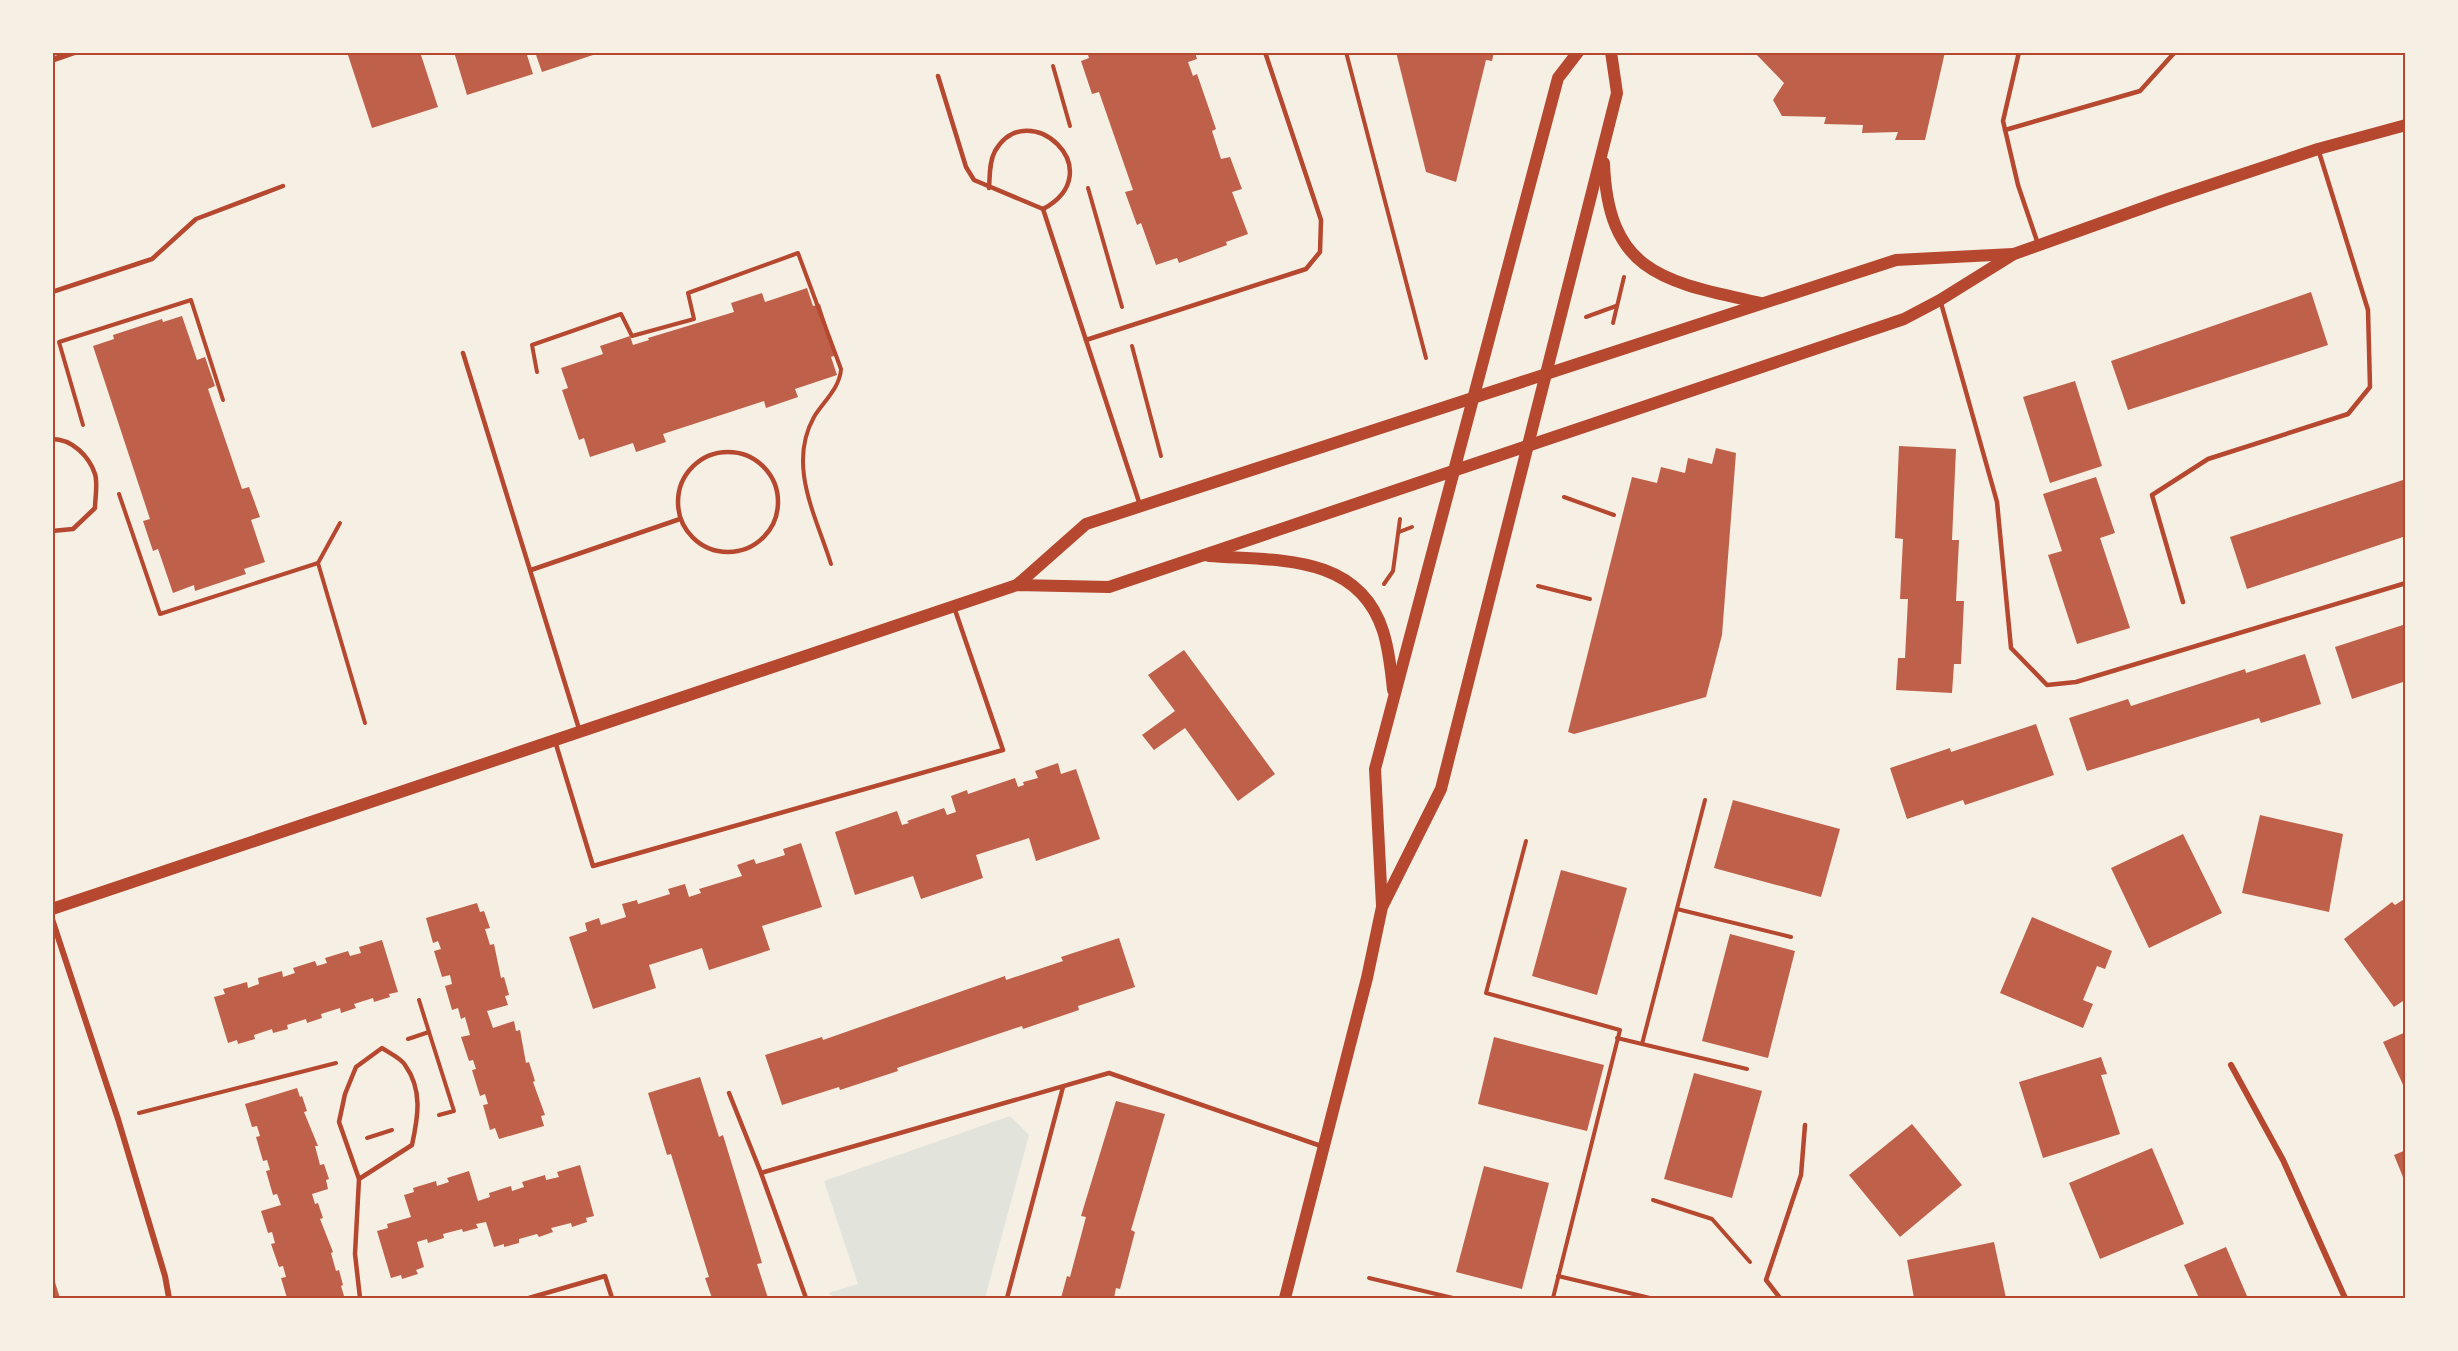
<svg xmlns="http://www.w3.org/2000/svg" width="2458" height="1351" font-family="'Roboto Condensed',sans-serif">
	<rect width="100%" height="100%" fill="#f6efe4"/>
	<path fill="#e2e4dc" d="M 1010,1116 L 1029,1135 L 985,1298 L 836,1298 L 828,1293 L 858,1284 L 824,1181 Z"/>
	<g fill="#bf614a">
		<path d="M 347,52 L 420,52 L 438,107 L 372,128 Z"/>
		<path d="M 454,52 L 526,52 L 533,74 L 467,95 Z"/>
		<path d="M 535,52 L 599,52 L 599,53 L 542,72 Z"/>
		<path d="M 1087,52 L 1195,52 L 1197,59 L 1188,62 L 1193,76 L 1197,74 L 1216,129 L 1212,131 L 1221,159 L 1230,157 L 1242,189 L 1232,192 L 1248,234 L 1226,242 L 1227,245 L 1179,263 L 1177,258 L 1156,265 L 1141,223 L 1137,225 L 1125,192 L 1133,190 L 1099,92 L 1092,94 L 1081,61 L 1089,58 Z"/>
		<path d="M 1396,52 L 1494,52 L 1492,61 L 1486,60 L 1456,182 L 1426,172 Z"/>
		<path d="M 1754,52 L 1945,52 L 1925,140 L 1895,140 L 1898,132 L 1862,133 L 1863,125 L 1824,124 L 1826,117 L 1782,116 L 1773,100 L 1784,83 Z"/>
		<path d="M 807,288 L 813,306 L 820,304 L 836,355 L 831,357 L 837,375 L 795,389 L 798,397 L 766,408 L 764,401 L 663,434 L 666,442 L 636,452 L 633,443 L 590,457 L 584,438 L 579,440 L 562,390 L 568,388 L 561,368 L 603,354 L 600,346 L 630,336 L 633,345 L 649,340 L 648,338 L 734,312 L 731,303 L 762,293 L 765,302 Z"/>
		<path d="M 2311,292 L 2328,345 L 2128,410 L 2111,361 Z"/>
		<path d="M 182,316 L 197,360 L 205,357 L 215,386 L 208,389 L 242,489 L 249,487 L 260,517 L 251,520 L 265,562 L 244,569 L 246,574 L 195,591 L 194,585 L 173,593 L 158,549 L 153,551 L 143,521 L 150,519 L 93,346 L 114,339 L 113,335 L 162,319 L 163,322 Z"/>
		<path d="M 2075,381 L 2102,466 L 2050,483 L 2023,397 Z"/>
		<path d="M 1899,446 L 1956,449 L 1952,540 L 1959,540 L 1956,601 L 1964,601 L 1961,664 L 1954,664 L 1952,693 L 1896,690 L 1898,658 L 1905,658 L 1908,599 L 1900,599 L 1903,539 L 1895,538 Z"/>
		<path d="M 1716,448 L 1736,453 L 1722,635 L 1706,697 L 1574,734 L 1568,732 L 1632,477 L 1657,483 L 1661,467 L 1685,473 L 1688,458 L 1712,464 Z"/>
		<path d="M 2096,477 L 2115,533 L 2100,538 L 2130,628 L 2077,644 L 2048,555 L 2062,551 L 2043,494 Z"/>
		<path d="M 2406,479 L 2406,536 L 2247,589 L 2230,537 Z"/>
		<path d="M 2406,624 L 2406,681 L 2352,699 L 2335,647 Z"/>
		<path d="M 1184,650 L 1275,774 L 1238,801 L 1185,728 L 1154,750 L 1142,735 L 1175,711 L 1148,675 Z"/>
		<path d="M 2305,654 L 2321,704 L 2261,723 L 2259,718 L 2087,771 L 2069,718 L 2128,699 L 2131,706 L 2245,669 L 2246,673 Z"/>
		<path d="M 2036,724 L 2054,775 L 1965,805 L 1963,800 L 1907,819 L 1890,768 L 1950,748 L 1951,752 Z"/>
		<path d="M 1058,763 L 1061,774 L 1076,769 L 1100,839 L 1036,861 L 1029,838 L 976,855 L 983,878 L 921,899 L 913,876 L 855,895 L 835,832 L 897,811 L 902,825 L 909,823 L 907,821 L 944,808 L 947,815 L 956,812 L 951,796 L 967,790 L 968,794 L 1015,778 L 1018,787 L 1024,785 L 1023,782 L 1038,778 L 1035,771 Z"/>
		<path d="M 1733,800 L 1840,829 L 1821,897 L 1714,868 Z"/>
		<path d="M 2260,815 L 2343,834 L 2329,912 L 2242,893 Z"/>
		<path d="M 2183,834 L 2222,913 L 2149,948 L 2111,868 Z"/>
		<path d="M 801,843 L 822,907 L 762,926 L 770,950 L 709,970 L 702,948 L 649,965 L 656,988 L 593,1009 L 569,937 L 587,931 L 585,923 L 599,918 L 601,925 L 626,917 L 622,904 L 637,900 L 638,904 L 670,894 L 668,889 L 685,884 L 689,897 L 701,893 L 699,889 L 742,876 L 737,865 L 754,859 L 756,864 L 785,855 L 783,849 Z"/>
		<path d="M 1561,870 L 1627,888 L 1597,995 L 1532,976 Z"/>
		<path d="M 2406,898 L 2406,999 L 2394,1007 L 2344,939 L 2392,902 L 2395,905 Z"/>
		<path d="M 477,903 L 480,912 L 484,911 L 490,928 L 485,929 L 490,945 L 494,944 L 501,978 L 504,977 L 509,995 L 505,996 L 508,1005 L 487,1011 L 493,1028 L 514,1021 L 516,1031 L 520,1030 L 526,1063 L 529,1062 L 535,1081 L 533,1082 L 545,1115 L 541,1116 L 544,1126 L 499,1139 L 495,1128 L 490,1130 L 483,1105 L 488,1104 L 485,1094 L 480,1096 L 472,1070 L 476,1069 L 473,1060 L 469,1061 L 461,1037 L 470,1035 L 465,1017 L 461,1019 L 458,1008 L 452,1010 L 445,986 L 452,984 L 450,975 L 442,977 L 434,951 L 441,949 L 438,941 L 433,943 L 426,918 Z"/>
		<path d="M 2032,917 L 2112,951 L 2105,969 L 2097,966 L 2083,1000 L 2093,1004 L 2083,1028 L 2000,993 Z"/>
		<path d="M 1730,934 L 1795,951 L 1768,1058 L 1702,1041 Z"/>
		<path d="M 1119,938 L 1135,987 L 1078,1006 L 1079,1010 L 1023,1029 L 1022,1026 L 897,1068 L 898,1071 L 840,1090 L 839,1087 L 782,1105 L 765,1055 L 822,1037 L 823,1040 L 1005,976 L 1006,980 L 1063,961 L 1061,957 Z"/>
		<path d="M 382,940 L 398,992 L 389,994 L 390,997 L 374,1002 L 373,998 L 354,1004 L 356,1008 L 341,1013 L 340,1008 L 321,1014 L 322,1018 L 307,1023 L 306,1019 L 287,1025 L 288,1029 L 273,1033 L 272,1029 L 254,1035 L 255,1039 L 238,1044 L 237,1040 L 228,1043 L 214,997 L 225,994 L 223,989 L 247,982 L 248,988 L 259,984 L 258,978 L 282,971 L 283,977 L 295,973 L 293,968 L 315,961 L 317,966 L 327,963 L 325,958 L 348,951 L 350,956 L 361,953 L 359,947 Z"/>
		<path d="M 2406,1032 L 2406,1091 L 2383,1042 Z"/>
		<path d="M 1494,1037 L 1604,1065 L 1587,1131 L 1478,1104 Z"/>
		<path d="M 2101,1057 L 2107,1074 L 2101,1075 L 2120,1134 L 2043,1158 L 2019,1082 Z"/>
		<path d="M 1694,1073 L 1762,1091 L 1732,1198 L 1664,1179 Z"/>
		<path d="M 700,1077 L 719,1137 L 723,1135 L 762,1263 L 757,1264 L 768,1298 L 712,1298 L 705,1278 L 709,1277 L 671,1154 L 667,1155 L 648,1093 Z"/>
		<path d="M 297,1088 L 300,1097 L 302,1096 L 307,1111 L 304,1112 L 318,1146 L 315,1146 L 320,1165 L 324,1164 L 329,1179 L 326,1180 L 328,1189 L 312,1194 L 315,1204 L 318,1203 L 323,1218 L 320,1219 L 333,1252 L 331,1253 L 336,1271 L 339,1270 L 343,1285 L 341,1286 L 344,1296 L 335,1298 L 287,1298 L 281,1278 L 286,1277 L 283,1266 L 279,1267 L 271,1244 L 275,1243 L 272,1232 L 268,1233 L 261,1211 L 281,1205 L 277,1194 L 273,1195 L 266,1171 L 270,1170 L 267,1160 L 263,1161 L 256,1137 L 260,1136 L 257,1126 L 252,1127 L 245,1104 Z"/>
		<path d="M 1116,1101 L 1165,1114 L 1131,1230 L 1135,1232 L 1120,1289 L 1116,1288 L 1114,1298 L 1061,1298 L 1067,1276 L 1070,1277 L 1086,1217 L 1081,1216 Z"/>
		<path d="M 1912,1124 L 1962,1185 L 1900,1237 L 1849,1175 Z"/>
		<path d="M 2152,1148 L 2184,1224 L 2100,1259 L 2069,1183 Z"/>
		<path d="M 2406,1150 L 2406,1182 L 2405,1182 L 2394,1155 Z"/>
		<path d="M 580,1165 L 594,1216 L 586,1218 L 587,1222 L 572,1227 L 571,1223 L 551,1228 L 553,1232 L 539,1237 L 537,1234 L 519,1239 L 519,1243 L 504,1247 L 504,1244 L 494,1247 L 486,1222 L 476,1224 L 478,1228 L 463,1232 L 462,1229 L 443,1234 L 444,1238 L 428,1243 L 427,1239 L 417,1242 L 424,1267 L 416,1270 L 418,1274 L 402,1279 L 401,1275 L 391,1278 L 377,1231 L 388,1228 L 387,1224 L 411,1217 L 404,1195 L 414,1192 L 413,1188 L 436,1181 L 437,1186 L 449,1182 L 447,1178 L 469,1171 L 478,1201 L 490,1197 L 489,1193 L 511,1186 L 512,1191 L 524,1187 L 522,1182 L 545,1175 L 546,1180 L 559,1177 L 557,1172 Z"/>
		<path d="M 1484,1166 L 1549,1183 L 1522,1289 L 1456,1272 Z"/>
		<path d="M 1994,1242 L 2006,1298 L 1914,1298 L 1907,1260 Z"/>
		<path d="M 2226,1247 L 2247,1296 L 2241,1298 L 2199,1298 L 2184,1265 Z"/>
		<path d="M 52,1276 L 53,1276 L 60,1298 L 52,1298 Z"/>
	</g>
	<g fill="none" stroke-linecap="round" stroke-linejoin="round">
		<g stroke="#b5482f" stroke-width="4">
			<path d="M 1346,52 L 1426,358"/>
			<path d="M 1053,66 L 1070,126"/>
			<path d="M 1088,188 L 1122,307"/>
			<path d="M 1586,317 L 1616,306"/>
			<path d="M 1613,323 L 1624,277"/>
			<path d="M 1132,346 L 1161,456"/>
			<path d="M 537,372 L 532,345 L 621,314 L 632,336 L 694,319 L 688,293 L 798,253 L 841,369 C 840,388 823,402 814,417 C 787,465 816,516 831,564"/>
			<path d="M 83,425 L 59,342 L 191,300 L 223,400"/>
			<path d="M 119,494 L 160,614 L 318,563"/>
			<path d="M 1564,497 L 1614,515"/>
			<path d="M 340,523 L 318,563 L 365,723"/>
			<path d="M 1399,532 L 1412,527"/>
			<path d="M 1384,584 L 1393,571 L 1400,519"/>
			<path d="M 1538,586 L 1590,599"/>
			<path d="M 1526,841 L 1486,993 L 1620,1030 L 1553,1298"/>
			<path d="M 1677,909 L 1791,937"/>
			<path d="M 429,1032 L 454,1111 L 439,1115"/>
			<path d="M 1617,1038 L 1747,1069"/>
			<path d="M 408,1039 L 429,1032 L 419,1000"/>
			<path d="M 1642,1044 L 1705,800"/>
			<path d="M 139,1113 L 336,1063"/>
			<path d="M 367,1138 L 392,1130"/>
			<path d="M 1653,1200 L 1712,1219 L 1750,1262"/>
			<path d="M 1558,1276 L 1650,1298"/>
			<path d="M 1369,1278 L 1453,1298"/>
		</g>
		<g stroke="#b5482f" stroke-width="4.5">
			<path d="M 2019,52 L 2003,121 L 2018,185 L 2038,244"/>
			<path d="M 938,76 L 966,167 L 974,180 L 1043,209 C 1113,171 1028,94 995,151 C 989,162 990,176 989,188"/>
			<path d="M 2005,130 L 2140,91 L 2175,52"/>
			<path d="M 1043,209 L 1140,505"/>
			<path d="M 52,292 L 152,259 L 196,219 L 283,186"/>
			<path d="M 1941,303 L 1997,502 L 2011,648 L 2047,685 L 2076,682 L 2406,583"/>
			<path d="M 1086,340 L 1306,269 L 1320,252 L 1321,220 L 1265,52"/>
			<path d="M 463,353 L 580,732"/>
			<path d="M 52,439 C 72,439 89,456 95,474 C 98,484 95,498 95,508 L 73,529 L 52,531"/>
			<circle cx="728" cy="502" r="50"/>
			<path d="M 531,570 L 680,519"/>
			<path d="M 2183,602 L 2152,495 L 2208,459 L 2348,414 L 2370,387 L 2368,310 L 2319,152"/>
			<path d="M 555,741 L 593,866 L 1003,750 L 954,607"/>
			<path d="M 729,1093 L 761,1173 L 806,1298"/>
			<path d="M 761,1173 L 1109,1073 L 1321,1146"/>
			<path d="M 359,1179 L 412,1145 C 418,1117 423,1090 405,1065 C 401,1058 389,1053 382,1048 L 356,1067 L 345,1094 L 339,1122 L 359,1179 L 355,1254 L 360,1298"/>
			<path d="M 529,1298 L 605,1276 L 612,1298"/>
			<path d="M 1007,1298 L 1063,1087"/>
			<path d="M 1780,1298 L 1766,1280 L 1801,1175 L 1805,1125"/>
		</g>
		<g stroke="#b5482f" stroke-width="6">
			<path d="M 52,60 L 75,52"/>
			<path d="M 52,919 L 118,1119 L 165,1276 L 169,1298"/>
			<path d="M 2231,1065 L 2283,1160 L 2345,1298"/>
		</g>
		<g stroke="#b5482f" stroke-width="12">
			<path d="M 1604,163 C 1608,276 1668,282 1761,303"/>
			<path d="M 1209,556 C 1276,561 1358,553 1383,631 C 1389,650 1391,670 1393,690"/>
			<path d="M 1017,585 L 1086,524 L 1896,260 L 2013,254"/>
			<path d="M 1382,906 L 1375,769 L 1558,78 L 1578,52"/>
			<path d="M 52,909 L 1017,585 L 1109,587 L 1904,319 L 1940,300 L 2014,254 L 2168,199 L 2318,149 L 2406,125"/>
			<path d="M 1285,1298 L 1367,978 L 1382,907 L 1441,789 L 1617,93 L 1611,52"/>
		</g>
	</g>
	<rect width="2458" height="1351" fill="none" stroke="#f6efe4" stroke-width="108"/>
	<rect x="54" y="54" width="2350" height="1243" fill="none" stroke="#b5482f" stroke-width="2"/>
</svg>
